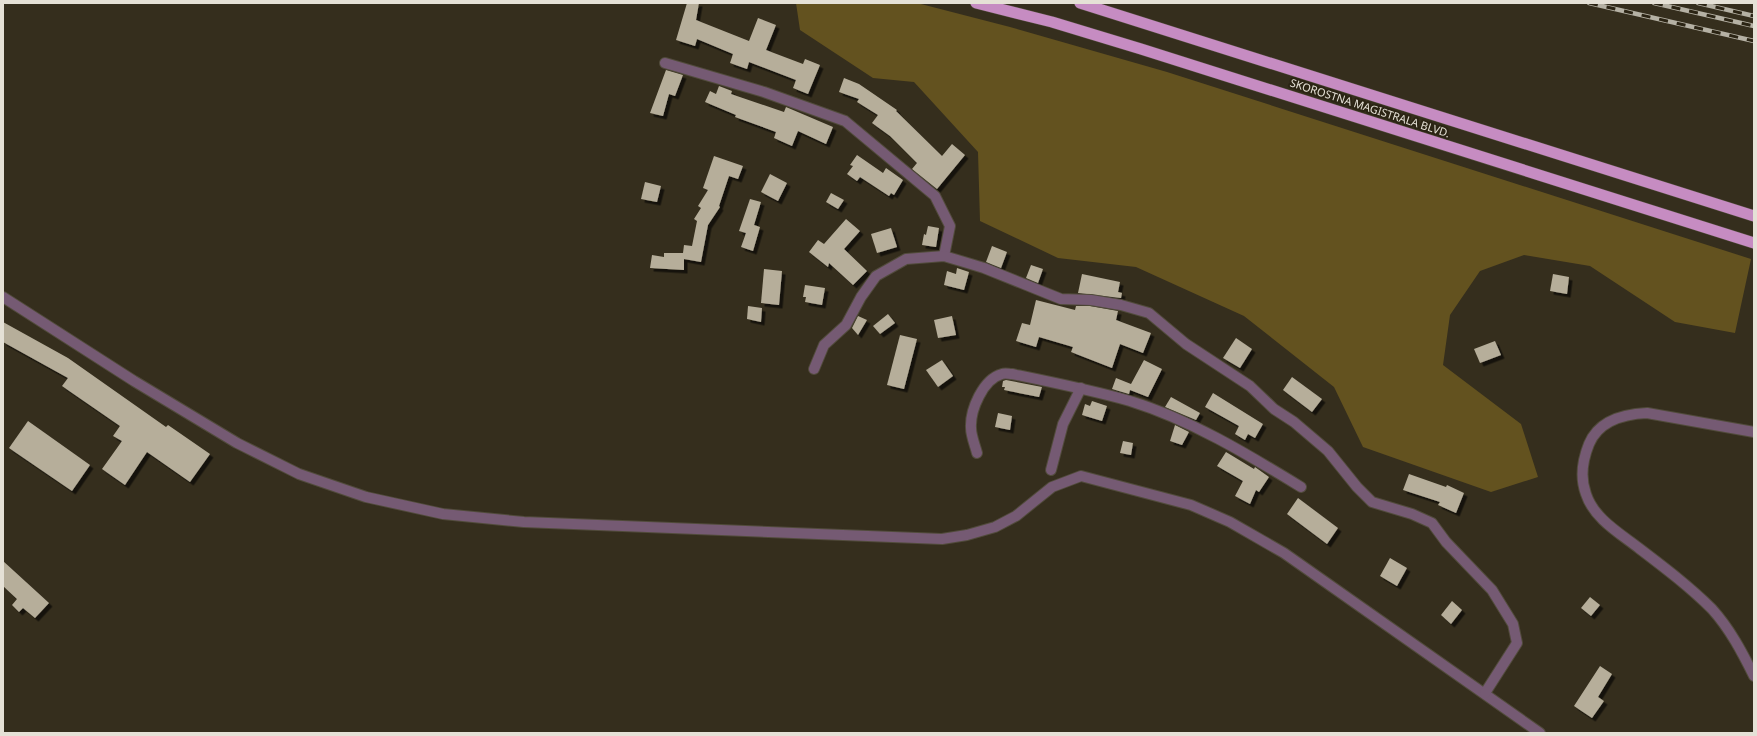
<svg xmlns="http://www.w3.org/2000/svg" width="1757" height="736" font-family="'Noto Sans',sans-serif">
	<defs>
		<filter id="shadow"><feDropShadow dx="3.5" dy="3.5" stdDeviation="0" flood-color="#0009"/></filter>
	</defs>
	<rect width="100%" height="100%" fill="#352e1d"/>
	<path fill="#63521f" d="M 796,3 L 917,3 L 1010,27 L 1167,72 L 1751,259 L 1735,333 L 1675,322 L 1590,266 L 1524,255 L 1480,271 L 1450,315 L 1443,365 L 1521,424 L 1538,477 L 1491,492 L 1363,447 L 1334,387 L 1244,316 L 1136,267 L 1058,258 L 980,221 L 978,152 L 914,82 L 873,78 L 800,30 Z"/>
	<g fill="#b6ae9a" filter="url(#shadow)">
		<path d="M 687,3 L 699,3 L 696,20 L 749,41 L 758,18 L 776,25 L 766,50 L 803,64 L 805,59 L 820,65 L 808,94 L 793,88 L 796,80 L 749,62 L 747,69 L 730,63 L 733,54 L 697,39 L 695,46 L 676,40 Z"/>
		<path d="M 666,70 L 683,75 L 675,96 L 669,94 L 663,116 L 650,113 Z"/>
		<path d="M 844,78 L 859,84 L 897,110 L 896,111 L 942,156 L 952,144 L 965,155 L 937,189 L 912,169 L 917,163 L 890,136 L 872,123 L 878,115 L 857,102 L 859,99 L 839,92 Z"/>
		<path d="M 719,86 L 732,91 L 731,94 L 784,112 L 786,107 L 833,127 L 826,144 L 798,131 L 792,146 L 774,138 L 776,132 L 735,117 L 736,115 L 705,102 L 710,91 L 716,94 Z"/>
		<path d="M 857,155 L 883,173 L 886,168 L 903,180 L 894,195 L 891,193 L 889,196 L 860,177 L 857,181 L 847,174 L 853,166 L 850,165 Z"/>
		<path d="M 714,156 L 743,166 L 738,179 L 729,176 L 719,206 L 720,207 L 708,225 L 701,262 L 684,259 L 684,270 L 650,268 L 652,255 L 664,257 L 664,253 L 683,253 L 684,245 L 692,246 L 697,221 L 694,219 L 701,208 L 698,206 L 708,190 L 703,188 Z"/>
		<path d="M 770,174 L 787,183 L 778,201 L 761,192 Z"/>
		<path d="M 645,182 L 661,186 L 657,202 L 641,199 Z"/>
		<path d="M 831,193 L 844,200 L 838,209 L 826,202 Z"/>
		<path d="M 750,199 L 761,202 L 754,225 L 760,227 L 753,251 L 741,247 L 746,233 L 739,231 Z"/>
		<path d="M 846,219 L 860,231 L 844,249 L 867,271 L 853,285 L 829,263 L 828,267 L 809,252 L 818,240 L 824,244 Z"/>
		<path d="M 928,226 L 939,228 L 936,247 L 922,245 L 924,234 L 926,235 Z"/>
		<path d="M 891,228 L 897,247 L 877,253 L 871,234 Z"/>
		<path d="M 992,246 L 1007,252 L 1001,268 L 986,262 Z"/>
		<path d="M 1031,265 L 1043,269 L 1038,283 L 1026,278 Z"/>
		<path d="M 957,268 L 969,272 L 964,290 L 944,285 L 947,271 L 956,274 Z"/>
		<path d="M 764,269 L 782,271 L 779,305 L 761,303 Z"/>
		<path d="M 1082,274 L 1120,282 L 1118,292 L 1122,293 L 1121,298 L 1078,293 Z"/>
		<path d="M 1553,274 L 1569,277 L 1567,294 L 1550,291 Z"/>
		<path d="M 805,285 L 825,288 L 822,305 L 805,302 L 806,297 L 803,297 Z"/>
		<path d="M 1036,300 L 1075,310 L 1076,306 L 1090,306 L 1118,311 L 1116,320 L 1151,333 L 1143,353 L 1120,344 L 1112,368 L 1071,352 L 1073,347 L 1039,337 L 1036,347 L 1016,341 L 1022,323 L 1030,325 Z"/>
		<path d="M 748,306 L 762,308 L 761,322 L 747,319 Z"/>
		<path d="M 888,314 L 895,323 L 880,334 L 873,326 Z"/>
		<path d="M 858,316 L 867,320 L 858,335 L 852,328 Z"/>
		<path d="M 952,316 L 956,335 L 938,338 L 934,320 Z"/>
		<path d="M 3,322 L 68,358 L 166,427 L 168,425 L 210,454 L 190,482 L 147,452 L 125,485 L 102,469 L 122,441 L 113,436 L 120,426 L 62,386 L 68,378 L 3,342 Z"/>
		<path d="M 900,335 L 917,339 L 904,389 L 887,385 Z"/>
		<path d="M 1236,338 L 1252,349 L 1240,368 L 1223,358 Z"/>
		<path d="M 1495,341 L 1501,355 L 1480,363 L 1474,349 Z"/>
		<path d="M 942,360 L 953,376 L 938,387 L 926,370 Z"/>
		<path d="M 1144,360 L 1162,369 L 1148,397 L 1130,390 L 1129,394 L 1112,389 L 1116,378 L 1131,384 Z"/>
		<path d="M 1292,377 L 1322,399 L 1312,412 L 1283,390 Z"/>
		<path d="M 1006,380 L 1042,387 L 1039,397 L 1004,390 L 1005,387 L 1002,387 L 1003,381 Z"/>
		<path d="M 1213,393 L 1263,424 L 1255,438 L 1248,434 L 1245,440 L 1235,434 L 1239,426 L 1205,407 Z"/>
		<path d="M 1171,397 L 1200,413 L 1196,420 L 1165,407 Z"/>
		<path d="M 1092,401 L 1107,406 L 1102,421 L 1082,415 L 1085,404 L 1090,406 Z"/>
		<path d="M 998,413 L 1012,416 L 1010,430 L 995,427 Z"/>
		<path d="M 28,421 L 90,465 L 72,491 L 9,448 Z"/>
		<path d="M 1175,425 L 1189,432 L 1182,445 L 1170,441 Z"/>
		<path d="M 1123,441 L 1133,443 L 1131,455 L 1120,453 Z"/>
		<path d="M 1226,452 L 1254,469 L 1255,467 L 1269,477 L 1259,492 L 1256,490 L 1250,504 L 1235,496 L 1243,481 L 1217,466 Z"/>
		<path d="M 1409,474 L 1446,487 L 1447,485 L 1464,493 L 1456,513 L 1438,505 L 1440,502 L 1403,490 Z"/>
		<path d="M 1298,498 L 1338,528 L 1327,544 L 1287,514 Z"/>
		<path d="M 1390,558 L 1407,568 L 1397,586 L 1380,576 Z"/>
		<path d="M 3,561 L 49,603 L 35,618 L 23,608 L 19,612 L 12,605 L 17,599 L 3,586 Z"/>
		<path d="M 1590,597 L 1600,605 L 1591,616 L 1581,608 Z"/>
		<path d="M 1452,601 L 1462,610 L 1451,624 L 1441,615 Z"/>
		<path d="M 1600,666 L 1612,674 L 1598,697 L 1604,701 L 1592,718 L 1574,706 Z"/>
	</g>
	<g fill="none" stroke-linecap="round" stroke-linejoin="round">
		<defs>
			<g id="minor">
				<path d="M 665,63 L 764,92 L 845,121 L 935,196 L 950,226 L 944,256"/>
				<path d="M 3,297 L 134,381 L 237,443 L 299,474 L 366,497 L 443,514 L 524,522 L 942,539 L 967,535 L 995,527 L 1016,516 L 1052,487 L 1081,476 L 1191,505 L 1230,522 L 1284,553 L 1540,733"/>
				<path d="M 814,369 L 824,345 L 846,325 L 861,297 L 876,276 L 906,259 L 944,256 L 984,268 L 1061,299 L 1091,300 L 1121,305 L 1149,313 L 1186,344 L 1250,386 L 1274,409 L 1294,422 L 1328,451 L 1357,487 L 1372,502 L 1412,514 L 1432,523 L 1446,542 L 1492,590 L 1513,624 L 1517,643 L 1485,693"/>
				<path d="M 977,453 C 975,445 971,436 971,428 C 970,410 983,379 1002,374 C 1005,373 1009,374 1012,374 C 1051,382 1091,390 1130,401 C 1191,420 1247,454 1301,487"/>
				<path d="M 1051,470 L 1063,424 L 1081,388"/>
			</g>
			<path id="tertiary" d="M 1754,432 L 1647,413 C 1624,414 1599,420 1589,444 C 1583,459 1580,478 1586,494 C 1594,519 1621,534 1640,549 C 1665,568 1690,587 1712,609 C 1730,629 1742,652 1754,676"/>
			<g id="trunk">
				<path d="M 976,3 L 1052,22 L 1141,49 L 1754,243"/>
				<path d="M 1080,3 L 1754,216"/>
			</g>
		</defs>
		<use href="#minor" stroke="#514b3b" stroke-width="12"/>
		<use href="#tertiary" stroke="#514b3b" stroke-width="12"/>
		<use href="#trunk" stroke="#514b3b" stroke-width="12"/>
		<use href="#minor" stroke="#755a73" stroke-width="10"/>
		<use href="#tertiary" stroke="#755a73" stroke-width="10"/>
		<use href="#trunk" stroke="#c68cc2" stroke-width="11"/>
		<defs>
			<g id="rail">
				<path d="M 1589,3 L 1754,41"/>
				<path d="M 1654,3 L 1754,26"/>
				<path d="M 1698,3 L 1754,16"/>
			</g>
		</defs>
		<use href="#rail" stroke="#b5b1a4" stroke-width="4.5"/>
		<use href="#rail" stroke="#2b2414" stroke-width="3" stroke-dasharray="9" stroke-linecap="butt"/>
	</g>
	<g text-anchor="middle" stroke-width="4" stroke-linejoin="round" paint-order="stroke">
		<g font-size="11" fill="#e5e1d6" stroke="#2b2414">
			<text transform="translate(1370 108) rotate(18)" y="4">SKOROSTNA MAGISTRALA BLVD.</text>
		</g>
	</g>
	<rect width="1757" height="736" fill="none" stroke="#e5e1d6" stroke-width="8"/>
</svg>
